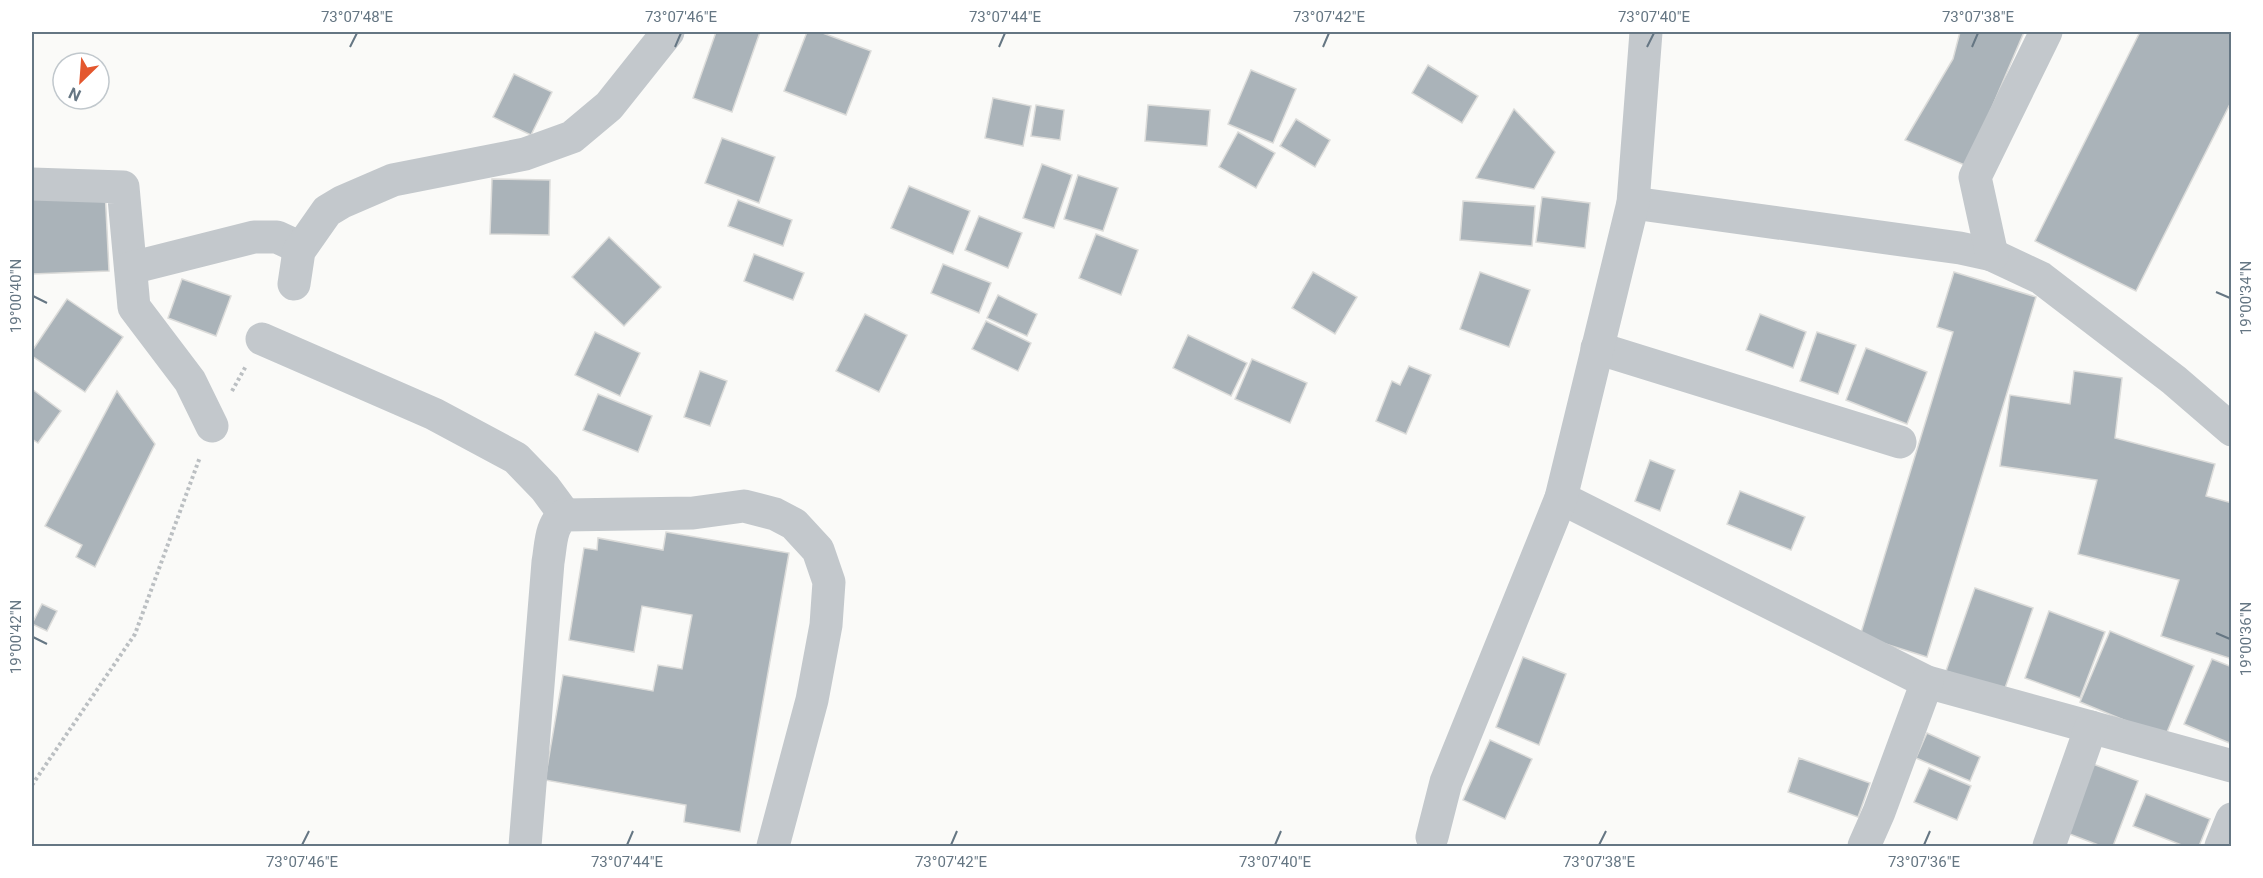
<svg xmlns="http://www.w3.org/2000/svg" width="2263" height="878" font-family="Roboto,sans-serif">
	<rect width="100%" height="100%" fill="#fafaf8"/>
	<g fill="#aab3b9" stroke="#dcdcda" stroke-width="1.5">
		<path d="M 716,32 L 760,32 L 732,112 L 693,98 Z"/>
		<path d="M 807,32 L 820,32 L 871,51 L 846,115 L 784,91 Z"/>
		<path d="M 1960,32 L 2024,32 L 1967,166 L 1905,140 L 1953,59 Z"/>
		<path d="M 2140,32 L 2232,32 L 2232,100 L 2136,291 L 2035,241 Z"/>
		<path d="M 1428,65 L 1478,96 L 1462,123 L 1412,93 Z"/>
		<path d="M 1251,70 L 1296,89 L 1273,143 L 1228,124 Z"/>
		<path d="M 514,74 L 552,92 L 531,135 L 493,117 Z"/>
		<path d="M 993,98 L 1031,106 L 1023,146 L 985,138 Z"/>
		<path d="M 1036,105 L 1064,110 L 1060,140 L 1031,136 Z"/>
		<path d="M 1148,105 L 1210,110 L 1207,146 L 1145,141 Z"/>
		<path d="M 1514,109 L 1555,152 L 1534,189 L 1476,178 Z"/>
		<path d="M 1296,119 L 1330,140 L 1315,167 L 1280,146 Z"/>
		<path d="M 1238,132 L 1275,153 L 1256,188 L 1219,167 Z"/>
		<path d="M 722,138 L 775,157 L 759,203 L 705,183 Z"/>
		<path d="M 1042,164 L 1072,175 L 1054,228 L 1023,218 Z"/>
		<path d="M 1078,175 L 1118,188 L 1103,231 L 1064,219 Z"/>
		<path d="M 492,179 L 550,180 L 549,235 L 490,234 Z"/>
		<path d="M 909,186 L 970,211 L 953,254 L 891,228 Z"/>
		<path d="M 105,189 L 109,271 L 32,274 L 32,193 Z"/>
		<path d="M 1542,197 L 1590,203 L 1585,248 L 1536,242 Z"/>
		<path d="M 738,200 L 792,220 L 783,246 L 728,226 Z"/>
		<path d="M 1463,201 L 1535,206 L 1532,246 L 1460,240 Z"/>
		<path d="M 979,216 L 1022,233 L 1008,268 L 965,250 Z"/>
		<path d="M 1096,234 L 1138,250 L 1121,295 L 1079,278 Z"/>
		<path d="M 609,237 L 661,287 L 624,326 L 572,277 Z"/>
		<path d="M 754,254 L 804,273 L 793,300 L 744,281 Z"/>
		<path d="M 943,264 L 991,283 L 979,313 L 931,293 Z"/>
		<path d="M 1313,272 L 1357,297 L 1335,334 L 1292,308 Z"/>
		<path d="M 1480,272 L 1530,290 L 1509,347 L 1460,329 Z"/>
		<path d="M 1954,272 L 2036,297 L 1927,657 L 1860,636 L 1953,332 L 1937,327 Z"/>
		<path d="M 182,279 L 231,296 L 216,336 L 168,318 Z"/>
		<path d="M 998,295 L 1037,314 L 1027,336 L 987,318 Z"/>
		<path d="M 67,299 L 123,337 L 85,392 L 32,356 L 32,351 Z"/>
		<path d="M 865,314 L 907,335 L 879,392 L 836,371 Z"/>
		<path d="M 1760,314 L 1806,332 L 1793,368 L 1746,350 Z"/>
		<path d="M 986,321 L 1031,343 L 1018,371 L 972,349 Z"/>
		<path d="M 595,332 L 640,353 L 620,396 L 575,375 Z"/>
		<path d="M 1817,332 L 1856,345 L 1838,394 L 1800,381 Z"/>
		<path d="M 1188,335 L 1247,363 L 1231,396 L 1173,368 Z"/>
		<path d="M 1866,348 L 1927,372 L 1907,424 L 1846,400 Z"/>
		<path d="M 1252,359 L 1307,383 L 1290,423 L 1235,399 Z"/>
		<path d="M 1409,366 L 1431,375 L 1406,434 L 1376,421 L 1392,381 L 1400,385 Z"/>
		<path d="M 700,371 L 727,381 L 710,426 L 684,417 Z"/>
		<path d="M 2074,371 L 2122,378 L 2115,438 L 2215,464 L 2206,496 L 2232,503 L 2232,659 L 2161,636 L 2179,580 L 2078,554 L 2097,480 L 2000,466 L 2010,395 L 2070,404 Z"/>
		<path d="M 32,389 L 61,411 L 38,443 L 32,439 Z"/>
		<path d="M 117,391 L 155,444 L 95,567 L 76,557 L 82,545 L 45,526 Z"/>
		<path d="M 598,394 L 652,416 L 638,452 L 583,430 Z"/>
		<path d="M 1650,460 L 1675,470 L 1660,511 L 1635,501 Z"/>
		<path d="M 1740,491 L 1805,517 L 1791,550 L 1727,524 Z"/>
		<path d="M 666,532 L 789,553 L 740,832 L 684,822 L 686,805 L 545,780 L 563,675 L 653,691 L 658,665 L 682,669 L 692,615 L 642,606 L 634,652 L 569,640 L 584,548 L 597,550 L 598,538 L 663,550 Z"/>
		<path d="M 1975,588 L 2033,608 L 2004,691 L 1946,671 Z"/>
		<path d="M 42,604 L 57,611 L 47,631 L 32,624 Z"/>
		<path d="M 2049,611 L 2105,632 L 2080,698 L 2025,678 Z"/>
		<path d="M 2110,631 L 2194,666 L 2165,737 L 2080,702 Z"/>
		<path d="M 1523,657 L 1566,674 L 1539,745 L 1496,727 Z"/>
		<path d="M 2212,659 L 2232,667 L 2232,744 L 2184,724 Z"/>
		<path d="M 1927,733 L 1980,757 L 1970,781 L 1916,758 Z"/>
		<path d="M 1490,740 L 1532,759 L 1505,819 L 1463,800 Z"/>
		<path d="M 1799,758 L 1870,783 L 1858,817 L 1788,792 Z"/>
		<path d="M 2093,764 L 2138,781 L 2113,846 L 2101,846 L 2067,833 Z"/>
		<path d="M 1929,768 L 1971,786 L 1957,820 L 1914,802 Z"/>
		<path d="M 2146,794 L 2210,819 L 2199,846 L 2184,846 L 2133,826 Z"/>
	</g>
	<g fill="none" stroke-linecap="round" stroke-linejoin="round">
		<g stroke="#bbbfc2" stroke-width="4" stroke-dasharray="3 3" stroke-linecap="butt">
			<path d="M 232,391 L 246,366"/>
			<path d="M 32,785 L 135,634 L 200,457"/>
		</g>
		<g stroke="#c3c8cc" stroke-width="33">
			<path d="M 32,184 L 123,187 L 134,307 L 190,381 L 212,426"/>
			<path d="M 1633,203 L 1960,248 L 1992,255 L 2041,278 L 2174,380 L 2232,430"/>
			<path d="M 1992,255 L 1975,177 L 2046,32"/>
			<path d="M 131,268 L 254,237 L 277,237 L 290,243 L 299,251"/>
			<path d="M 294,284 L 299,251 L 327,211 L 342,202 L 393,180 L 525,154 L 572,137 L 609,106 L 668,32"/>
			<path d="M 262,339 L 434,414 L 516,458 L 545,488 L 565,515"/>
			<path d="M 1597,348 L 1900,442"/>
			<path d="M 1561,498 L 1927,682 L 2232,766"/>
			<path d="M 1432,837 L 1446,782 L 1561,498 L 1633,203 L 1646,32"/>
			<path d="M 525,846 L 548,562 C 551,546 550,524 565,515 L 693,513 L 744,506 L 775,514 L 794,524 L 818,550 L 829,582 L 826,625 L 812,700 L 773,846"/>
			<path d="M 1864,846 L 1879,812 L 1927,682"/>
			<path d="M 2049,846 L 2091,727"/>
			<path d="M 2221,846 L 2232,819"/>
		</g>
	</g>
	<path fill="none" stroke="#657683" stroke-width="2" d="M 350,47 L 357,33M 675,47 L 681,33M 999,47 L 1005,33M 1323,47 L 1329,33M 1647,47 L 1654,33M 1972,47 L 1978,33M 2216,292 L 2230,298M 33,296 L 47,303M 2216,633 L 2230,639M 33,637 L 47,644M 302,845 L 309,831M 627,845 L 633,831M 951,845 L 957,831M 1275,845 L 1281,831M 1599,845 L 1606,831M 1924,845 L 1930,831"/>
	<rect width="2263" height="878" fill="none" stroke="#ffffff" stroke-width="66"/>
	<g transform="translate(81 81) rotate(205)"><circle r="28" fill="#ffffff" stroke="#c1c8cd" stroke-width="1.5"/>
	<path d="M0-4.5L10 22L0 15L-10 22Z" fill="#e4572e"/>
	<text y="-9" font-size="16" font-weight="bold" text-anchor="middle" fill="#657683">N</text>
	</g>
	<rect x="33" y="33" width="2197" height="812" fill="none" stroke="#657683" stroke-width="2"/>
	<g font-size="15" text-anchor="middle" fill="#657683">
		<text x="357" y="22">73°07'48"E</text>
		<text x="681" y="22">73°07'46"E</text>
		<text x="1005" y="22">73°07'44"E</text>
		<text x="1329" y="22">73°07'42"E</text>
		<text x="1654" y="22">73°07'40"E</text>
		<text x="1978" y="22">73°07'38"E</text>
		<text transform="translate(16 296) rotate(-90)" y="5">19°00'40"N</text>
		<text transform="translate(2246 298) rotate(-90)" y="5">19°00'34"N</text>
		<text transform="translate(16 637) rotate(-90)" y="5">19°00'42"N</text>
		<text transform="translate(2246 639) rotate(-90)" y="5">19°00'36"N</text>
		<text x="302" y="867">73°07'46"E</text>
		<text x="627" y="867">73°07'44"E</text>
		<text x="951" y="867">73°07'42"E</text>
		<text x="1275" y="867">73°07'40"E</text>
		<text x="1599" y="867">73°07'38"E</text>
		<text x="1924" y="867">73°07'36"E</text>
	</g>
</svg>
